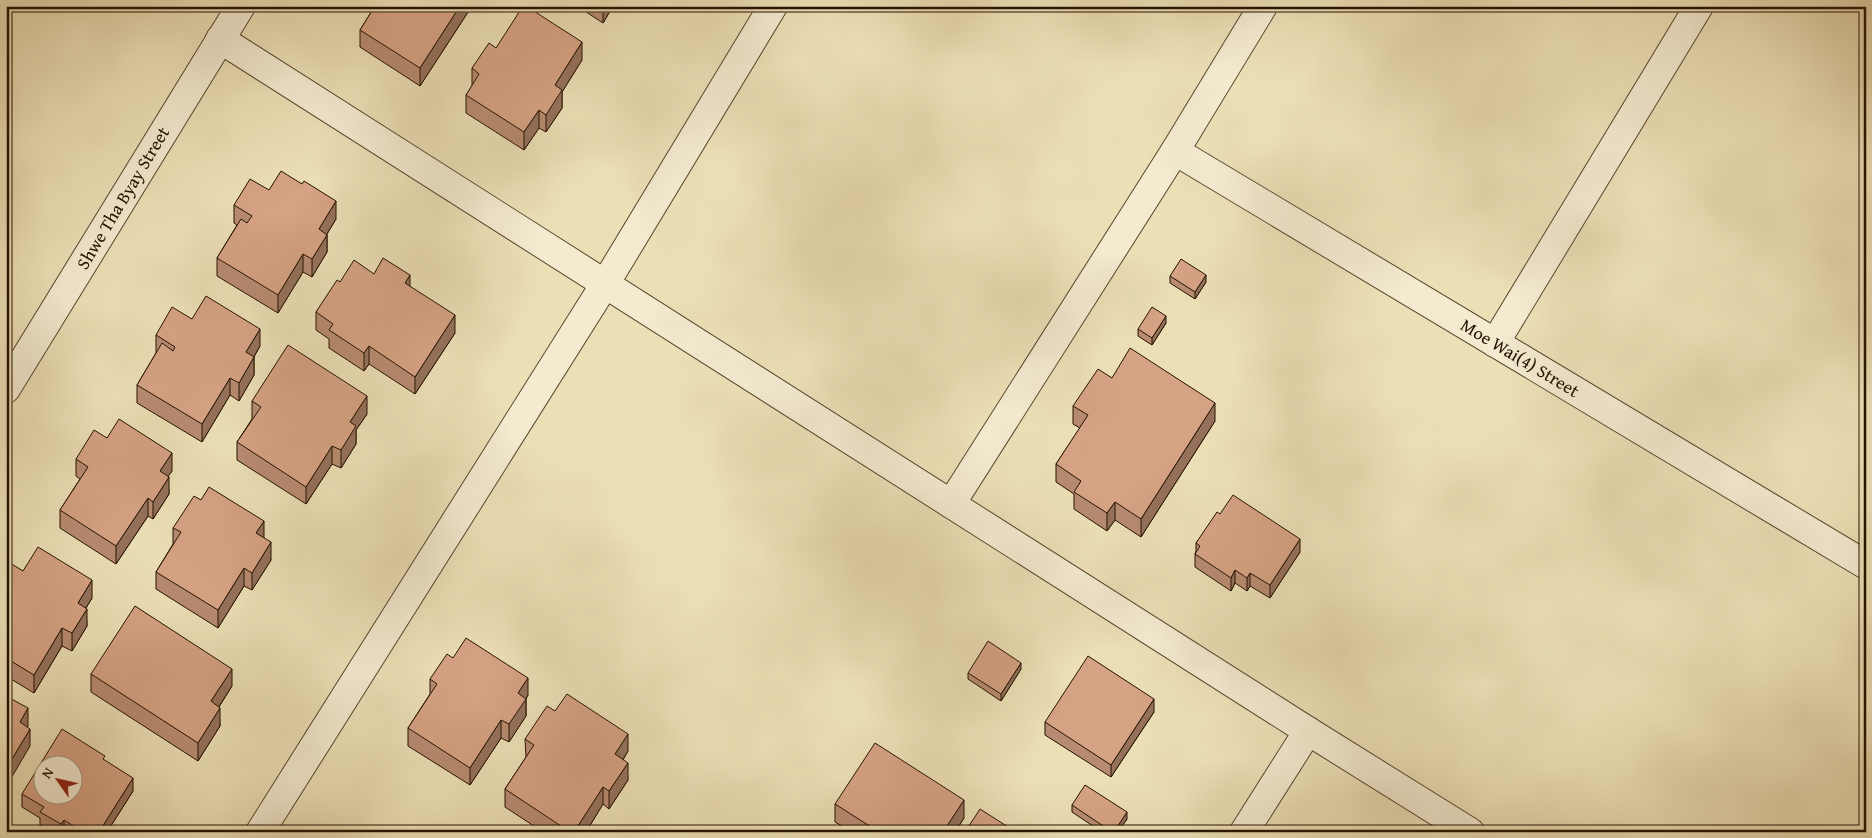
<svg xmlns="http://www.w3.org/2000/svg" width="1872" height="838" font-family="'Gentium Book Plus',serif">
	<rect width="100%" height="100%" fill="#ecdfb6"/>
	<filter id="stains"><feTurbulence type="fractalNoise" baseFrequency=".004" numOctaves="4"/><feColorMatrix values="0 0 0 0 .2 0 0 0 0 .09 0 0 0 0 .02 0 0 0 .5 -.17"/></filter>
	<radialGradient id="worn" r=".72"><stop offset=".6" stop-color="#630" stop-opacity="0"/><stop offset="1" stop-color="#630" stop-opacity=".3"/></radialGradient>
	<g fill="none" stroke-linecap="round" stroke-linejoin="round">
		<defs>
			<g id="minor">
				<path d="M 220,39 L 1308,731 L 1470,832"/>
				<path d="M 1175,151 L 1866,565"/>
				<path d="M 1495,343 L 1699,6"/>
				<path d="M 6,389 L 241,6"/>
				<path d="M 951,504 L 1175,151 L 1263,6"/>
				<path d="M 260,832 L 605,284 L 773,6"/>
				<path d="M 1244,832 L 1308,731"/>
			</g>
		</defs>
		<use href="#minor" stroke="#56462e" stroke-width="30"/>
		<use href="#minor" stroke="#f3ead0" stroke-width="28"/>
	</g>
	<g fill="#b78b71" stroke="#241300">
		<path d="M 375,6 L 472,6 L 420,86 L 360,47 L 360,30 Z"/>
		<path d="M 577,6 L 613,6 L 603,23 Z"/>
		<path d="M 496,48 L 582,60 L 562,92 L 562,108 L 546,132 L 539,128 L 524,150 L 466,113 L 466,95 L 472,86 L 472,68 Z"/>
		<path d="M 269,190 L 336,219 L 327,234 L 327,252 L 312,277 L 303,272 L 278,313 L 217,276 L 217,258 L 237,225 L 234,223 L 234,205 Z"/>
		<path d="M 374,274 L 410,286 L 455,333 L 415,394 L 369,364 L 364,371 L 329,348 L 329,339 L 316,330 L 316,312 L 340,282 Z"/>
		<path d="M 1170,276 L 1206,282 L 1195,299 L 1170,283 Z"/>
		<path d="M 192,319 L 260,346 L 254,357 L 254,375 L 239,401 L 230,395 L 202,442 L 137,403 L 137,385 L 156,353 L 156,335 Z"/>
		<path d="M 1166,323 L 1152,345 L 1138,336 L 1138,329 Z"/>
		<path d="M 1112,378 L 1215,421 L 1141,537 L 1115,520 L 1107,531 L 1074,509 L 1074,494 L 1056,482 L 1056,464 L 1080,428 L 1073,424 L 1073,406 Z"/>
		<path d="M 252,401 L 367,414 L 356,430 L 356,444 L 341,468 L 332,464 L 306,504 L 237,460 L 237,442 L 252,419 Z"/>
		<path d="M 107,438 L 172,471 L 168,476 L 169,494 L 153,519 L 148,516 L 116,564 L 60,528 L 60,510 L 80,479 L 76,476 L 76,459 Z"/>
		<path d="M 1220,514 L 1300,552 L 1270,598 L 1250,586 L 1247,591 L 1235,583 L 1231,591 L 1195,567 L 1195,554 L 1196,551 L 1196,543 Z"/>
		<path d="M 173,528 L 264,538 L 271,560 L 252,590 L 244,586 L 218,628 L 156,589 L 156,572 L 173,544 Z"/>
		<path d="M 6,563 L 23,571 L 92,598 L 86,608 L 87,626 L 72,651 L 62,646 L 34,693 L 6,676 Z"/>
		<path d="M 453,658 L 528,695 L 526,699 L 526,716 L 509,742 L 501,738 L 470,785 L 408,746 L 408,728 L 430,694 L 430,679 Z"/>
		<path d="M 1021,669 L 1001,701 L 968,679 L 968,673 Z"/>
		<path d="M 91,674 L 232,686 L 219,707 L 220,726 L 198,761 L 91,692 Z"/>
		<path d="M 1154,712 L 1111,777 L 1045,735 L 1045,722 Z"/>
		<path d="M 525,739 L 628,751 L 623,760 L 628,780 L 609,809 L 603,804 L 586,832 L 543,832 L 505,807 L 505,789 L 526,757 Z"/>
		<path d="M 105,761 L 133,791 L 107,832 L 52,832 L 40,825 L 40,818 L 22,807 L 22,794 Z"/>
		<path d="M 835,804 L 964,818 L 955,832 L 852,832 L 835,822 Z"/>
		<path d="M 1072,805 L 1127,819 L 1118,832 L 1102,832 L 1072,812 Z"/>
	</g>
	<g fill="#95715c" stroke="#241300">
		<path d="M 460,6 L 472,6 L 420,86 L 420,68 Z"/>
		<path d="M 603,6 L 613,6 L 603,23 Z"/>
		<path d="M 582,42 L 582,60 L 562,92 L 562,108 L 546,132 L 546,115 L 555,85 Z"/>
		<path d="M 539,110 L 539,128 L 524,150 L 524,132 Z"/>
		<path d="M 336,201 L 336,219 L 319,247 L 319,229 Z"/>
		<path d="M 327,235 L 327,252 L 312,277 L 312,259 Z"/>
		<path d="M 303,254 L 303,272 L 278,313 L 278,295 Z"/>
		<path d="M 410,275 L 410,293 L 405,283 Z"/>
		<path d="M 1206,275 L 1206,282 L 1195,299 L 1195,292 Z"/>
		<path d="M 455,315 L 455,333 L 415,394 L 415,377 Z"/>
		<path d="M 1166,316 L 1166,323 L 1152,345 L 1152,338 Z"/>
		<path d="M 260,329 L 260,346 L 246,370 L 246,352 Z"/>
		<path d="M 369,346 L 369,364 L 364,371 L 364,353 Z"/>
		<path d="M 254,357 L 254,375 L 239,401 L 239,383 Z"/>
		<path d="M 230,378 L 230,395 L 202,442 L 202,424 Z"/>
		<path d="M 367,396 L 367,414 L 356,430 L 356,444 L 341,468 L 341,450 L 350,422 Z"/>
		<path d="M 1215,403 L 1215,421 L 1141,537 L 1141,519 Z"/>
		<path d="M 332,446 L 332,464 L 306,504 L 306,487 Z"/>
		<path d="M 172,453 L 172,471 L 160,488 L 160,471 Z"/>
		<path d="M 169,477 L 169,494 L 153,519 L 153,502 Z"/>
		<path d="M 148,498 L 148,516 L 116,564 L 116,546 Z"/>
		<path d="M 1115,502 L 1115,520 L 1107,531 L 1107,513 Z"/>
		<path d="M 264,521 L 264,539 L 256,533 Z"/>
		<path d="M 1300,539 L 1300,552 L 1270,598 L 1270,585 Z"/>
		<path d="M 271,542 L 271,560 L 252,590 L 252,573 Z"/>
		<path d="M 244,568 L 244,586 L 218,628 L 218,610 Z"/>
		<path d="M 1235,570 L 1235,583 L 1231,591 L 1231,578 Z"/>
		<path d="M 1250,573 L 1250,586 L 1247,591 L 1247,578 Z"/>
		<path d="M 92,580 L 92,598 L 78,621 L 78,603 Z"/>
		<path d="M 87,609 L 87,626 L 72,651 L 72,633 Z"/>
		<path d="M 62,628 L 62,646 L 34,693 L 34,675 Z"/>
		<path d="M 1021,663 L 1021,669 L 1001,701 L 1001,694 Z"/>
		<path d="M 232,669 L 232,686 L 211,719 L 211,701 Z"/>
		<path d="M 528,678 L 528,695 L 525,700 L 526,699 L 526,716 L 509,742 L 509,724 L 518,693 Z"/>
		<path d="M 1154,699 L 1154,712 L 1111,777 L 1111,765 Z"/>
		<path d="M 28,708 L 28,726 L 20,740 L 20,722 Z"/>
		<path d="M 220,708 L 220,726 L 198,761 L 198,743 Z"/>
		<path d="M 501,720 L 501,738 L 470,785 L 470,768 Z"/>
		<path d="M 30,729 L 30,746 L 6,787 L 6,769 Z"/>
		<path d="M 628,734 L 628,751 L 615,772 L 615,754 Z"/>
		<path d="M 628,763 L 628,780 L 609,809 L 609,791 Z"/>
		<path d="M 133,778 L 133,791 L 107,832 L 99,832 Z"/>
		<path d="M 603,787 L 603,804 L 586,832 L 574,832 Z"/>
		<path d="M 964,800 L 964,818 L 955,832 L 943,832 Z"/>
		<path d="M 1127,812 L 1127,819 L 1118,832 L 1114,832 Z"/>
		<path d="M 64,820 L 64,832 L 61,832 L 61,824 Z"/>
	</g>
	<g fill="#d5a283" stroke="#241300" fill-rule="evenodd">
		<path d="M 375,6 L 460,6 L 420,68 L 360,30 Z"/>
		<path d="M 523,6 L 526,6 L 582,42 L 555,85 L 562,90 L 546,115 L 539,110 L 524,132 L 466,95 L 479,74 L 472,68 L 489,43 L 496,48 Z"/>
		<path d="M 281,171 L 302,184 L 304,181 L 336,201 L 319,229 L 327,235 L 312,259 L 303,254 L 278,295 L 217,258 L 241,219 L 247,223 L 252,216 L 234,205 L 250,179 L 269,190 Z"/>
		<path d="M 383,258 L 410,275 L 405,283 L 455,315 L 415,377 L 369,346 L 364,353 L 329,330 L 333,324 L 316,312 L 337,280 L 340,282 L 354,260 L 374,274 Z"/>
		<path d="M 1181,259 L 1206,275 L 1195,292 L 1170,276 Z"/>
		<path d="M 206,296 L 260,329 L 246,352 L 254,357 L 239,383 L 230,378 L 202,424 L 137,385 L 162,343 L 173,351 L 175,347 L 156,335 L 172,307 L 192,319 Z"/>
		<path d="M 1152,307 L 1166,316 L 1152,338 L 1138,329 Z"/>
		<path d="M 288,345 L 367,396 L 350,422 L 356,426 L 341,450 L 332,446 L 306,487 L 237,442 L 261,407 L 252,401 Z"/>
		<path d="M 1130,348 L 1215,403 L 1141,519 L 1115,502 L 1107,513 L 1074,492 L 1081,481 L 1056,464 L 1088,415 L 1073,406 L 1098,369 L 1112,378 Z"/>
		<path d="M 119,419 L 172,453 L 160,471 L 169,477 L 153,502 L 148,498 L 116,546 L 60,510 L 88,467 L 76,459 L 94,430 L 107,438 Z"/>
		<path d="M 209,487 L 264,521 L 256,533 L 271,542 L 252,573 L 244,568 L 218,610 L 156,572 L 181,532 L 173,528 L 194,496 L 201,500 Z"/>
		<path d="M 1233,495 L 1300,539 L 1270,585 L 1250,573 L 1247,578 L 1235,570 L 1231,578 L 1195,554 L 1200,546 L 1196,543 L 1217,512 L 1220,514 Z"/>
		<path d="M 38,547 L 92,580 L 78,603 L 87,609 L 72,633 L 62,628 L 34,675 L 6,658 L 6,563 L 7,561 L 23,571 Z"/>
		<path d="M 135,606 L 232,669 L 211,701 L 220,708 L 198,743 L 91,674 Z"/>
		<path d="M 466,638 L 528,678 L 518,693 L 526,699 L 509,724 L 501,720 L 470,768 L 408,728 L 437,684 L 430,679 L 447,654 L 453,658 Z"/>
		<path d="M 988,641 L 1021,663 L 1001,694 L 968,673 Z"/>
		<path d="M 1088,656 L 1154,699 L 1111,765 L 1045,722 Z"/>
		<path d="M 567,694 L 628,734 L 615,754 L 628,763 L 609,791 L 603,787 L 574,832 L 570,832 L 505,789 L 534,745 L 525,739 L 547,706 L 555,711 Z"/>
		<path d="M 6,696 L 28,708 L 20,722 L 30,729 L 6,769 Z"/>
		<path d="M 62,729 L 105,756 L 103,759 L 133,778 L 99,832 L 83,832 L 64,820 L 61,824 L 40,812 L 44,807 L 22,794 ZM 42,766 L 72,766 L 72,796 L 42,796 Z"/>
		<path d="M 875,743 L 964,800 L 943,832 L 879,832 L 835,804 Z"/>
		<path d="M 1085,785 L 1127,812 L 1114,832 L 1112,832 L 1072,805 Z"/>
		<path d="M 980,809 L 1016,832 L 965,832 Z"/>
	</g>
	<g text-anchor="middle" stroke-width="4" stroke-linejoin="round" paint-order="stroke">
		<g font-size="18" fill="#241300" stroke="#f3ead0">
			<text transform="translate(123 198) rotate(-59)" y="6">Shwe Tha Byay Street</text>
			<text transform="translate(1520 358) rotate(31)" y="6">Moe Wai(4) Street</text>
		</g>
	</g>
	<rect width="1872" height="838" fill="none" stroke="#ecdfb6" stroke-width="25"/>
	<rect x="8" y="8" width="1857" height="823" fill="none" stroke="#241300" stroke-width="2.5"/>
	<rect x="12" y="12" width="1847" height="813" fill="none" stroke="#241300"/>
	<g transform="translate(58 780) rotate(304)"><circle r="24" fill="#f3ead0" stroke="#a0947d"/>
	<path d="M0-4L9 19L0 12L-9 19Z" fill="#8f2418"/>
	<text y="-8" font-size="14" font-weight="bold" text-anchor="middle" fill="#241300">N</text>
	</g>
	<rect width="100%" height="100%" filter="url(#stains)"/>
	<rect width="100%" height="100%" fill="url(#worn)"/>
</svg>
